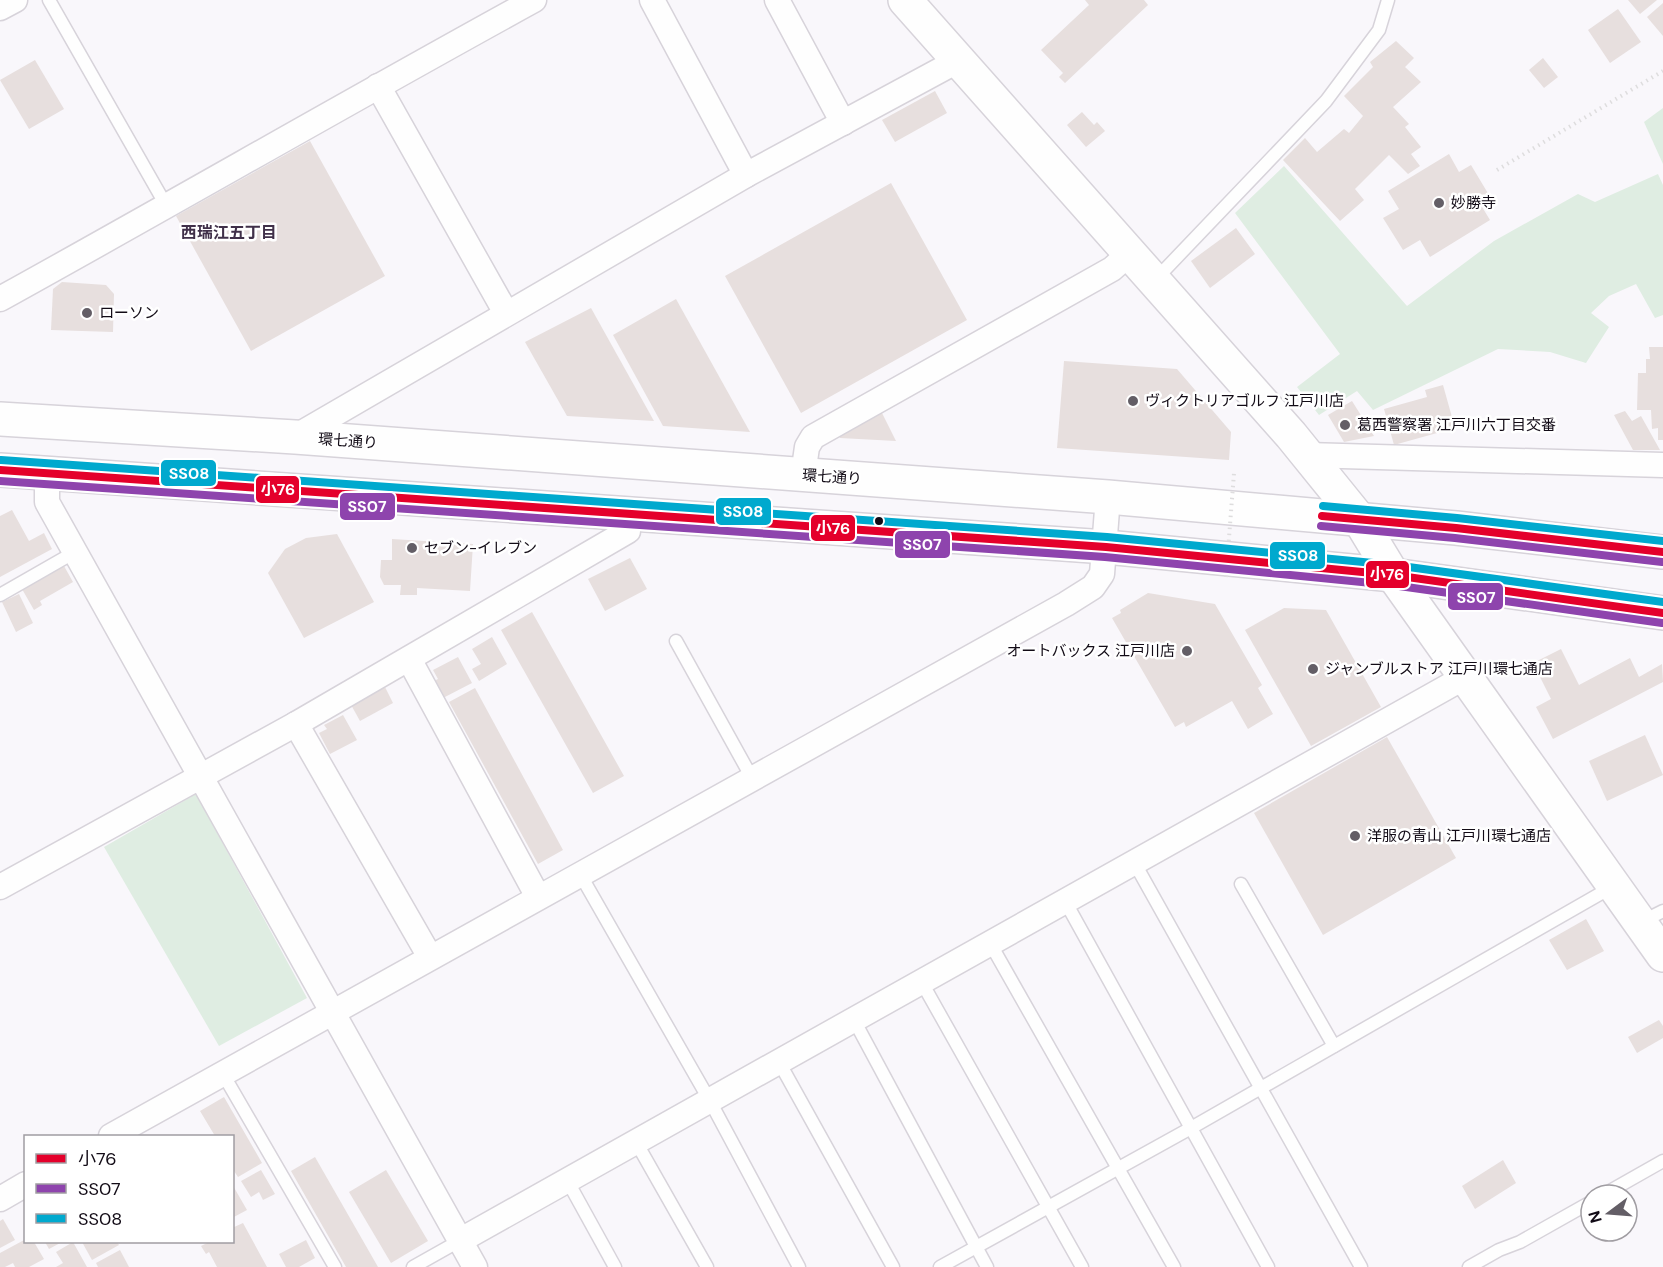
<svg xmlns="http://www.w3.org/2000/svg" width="1663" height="1267" font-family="'DM Sans','Noto Sans JP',sans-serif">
	<rect width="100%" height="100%" fill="#f9f7fb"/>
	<g fill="#dfede2">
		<path d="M 1663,108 L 1663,164 L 1644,122 Z"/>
		<path d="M 1284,166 L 1407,306 L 1494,241 L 1578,194 L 1595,202 L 1658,174 L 1663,185 L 1663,315 L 1655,318 L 1636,284 L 1609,296 L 1591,313 L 1609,327 L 1586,363 L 1550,352 L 1498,349 L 1373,410 L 1357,391 L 1319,415 L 1297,387 L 1340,354 L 1235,213 Z"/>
		<path d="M 196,794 L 307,998 L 219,1046 L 104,847 Z"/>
	</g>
	<g fill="#e7dfde">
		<path d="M 1085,0 L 1144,0 L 1148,5 L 1065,83 L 1059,77 L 1063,73 L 1041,50 L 1089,5 Z"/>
		<path d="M 1628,0 L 1657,0 L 1640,14 Z"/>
		<path d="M 1663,3 L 1663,36 L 1647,17 Z"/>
		<path d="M 1618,9 L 1641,42 L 1610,63 L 1588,30 Z"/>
		<path d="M 1396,41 L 1414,58 L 1405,67 L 1421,82 L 1393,107 L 1409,124 L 1405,127 L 1421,147 L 1411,154 L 1420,166 L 1408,174 L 1389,155 L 1355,189 L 1364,200 L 1340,221 L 1283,160 L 1305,138 L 1317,152 L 1344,129 L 1349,133 L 1363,116 L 1344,96 L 1373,67 L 1370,62 Z"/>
		<path d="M 1543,58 L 1558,77 L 1544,88 L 1529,70 Z"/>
		<path d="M 35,60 L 64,109 L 29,129 L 0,80 Z"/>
		<path d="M 935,91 L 947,113 L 895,142 L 882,120 Z"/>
		<path d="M 1082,112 L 1094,125 L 1097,122 L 1105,131 L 1086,147 L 1067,125 Z"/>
		<path d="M 310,141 L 385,276 L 251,351 L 176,216 Z"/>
		<path d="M 1449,154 L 1459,172 L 1471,165 L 1489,195 L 1479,202 L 1490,220 L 1430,257 L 1420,240 L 1403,250 L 1383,218 L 1399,209 L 1388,191 Z"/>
		<path d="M 891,183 L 967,320 L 801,413 L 725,276 Z"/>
		<path d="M 1236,228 L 1255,254 L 1210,288 L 1191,261 Z"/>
		<path d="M 62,282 L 106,285 L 114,294 L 113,332 L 51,330 L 53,289 Z"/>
		<path d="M 676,299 L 750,432 L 663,426 L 613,335 Z"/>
		<path d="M 591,308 L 654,421 L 567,416 L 525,342 Z"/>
		<path d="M 1649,347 L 1663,347 L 1663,440 L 1658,440 L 1658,428 L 1652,429 L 1651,410 L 1637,410 L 1638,373 L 1646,373 L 1646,359 L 1650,359 Z"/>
		<path d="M 1064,361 L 1177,369 L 1231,432 L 1229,460 L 1057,448 Z"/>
		<path d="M 1443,385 L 1455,428 L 1394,445 L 1384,409 L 1427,397 L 1425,390 Z"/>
		<path d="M 1352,401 L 1374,436 L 1344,442 L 1328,415 Z"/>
		<path d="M 881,411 L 896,441 L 840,438 L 838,432 Z"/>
		<path d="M 1625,411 L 1632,421 L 1641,416 L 1660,450 L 1633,450 L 1614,415 Z"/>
		<path d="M 12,510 L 29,541 L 44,533 L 52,549 L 0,577 L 0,516 Z"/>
		<path d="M 337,534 L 374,602 L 304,638 L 268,573 L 285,549 L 306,538 Z"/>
		<path d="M 392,539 L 473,544 L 470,591 L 417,588 L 417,595 L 400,595 L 401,585 L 384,585 L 380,577 L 381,560 L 392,560 Z"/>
		<path d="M 630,558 L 647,589 L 605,611 L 588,579 Z"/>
		<path d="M 64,566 L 73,582 L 40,601 L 42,605 L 34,610 L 22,589 Z"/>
		<path d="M 1148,593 L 1215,604 L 1262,685 L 1258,688 L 1273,714 L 1248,729 L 1232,701 L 1186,727 L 1184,722 L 1175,727 L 1112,618 L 1121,613 L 1120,610 Z"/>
		<path d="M 19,594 L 33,623 L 16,632 L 2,602 Z"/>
		<path d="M 1284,608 L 1326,610 L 1381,707 L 1311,746 L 1245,630 Z"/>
		<path d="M 532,612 L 624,776 L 593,793 L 501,630 Z"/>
		<path d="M 492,637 L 507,664 L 479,681 L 472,669 L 481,664 L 472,649 Z"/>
		<path d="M 1561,649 L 1579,685 L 1630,658 L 1639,677 L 1662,664 L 1663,682 L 1553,739 L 1536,707 L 1551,699 L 1533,663 Z"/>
		<path d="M 458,657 L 472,683 L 443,698 L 434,681 L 438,679 L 433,670 Z"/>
		<path d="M 384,685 L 393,703 L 360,721 L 350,703 Z"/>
		<path d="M 475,688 L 563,850 L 538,864 L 449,702 Z"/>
		<path d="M 343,715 L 357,740 L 330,754 L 319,733 L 327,729 L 324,725 Z"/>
		<path d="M 1645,735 L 1663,775 L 1607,801 L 1589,761 Z"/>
		<path d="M 1387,737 L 1456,858 L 1323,935 L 1254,813 Z"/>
		<path d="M 1586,919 L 1604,951 L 1567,970 L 1549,940 Z"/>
		<path d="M 1659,1020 L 1663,1026 L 1663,1038 L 1637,1053 L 1628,1037 Z"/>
		<path d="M 224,1097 L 262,1163 L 238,1177 L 232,1168 L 232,1136 L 215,1136 L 200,1111 Z"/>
		<path d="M 315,1157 L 378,1267 L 346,1267 L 291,1171 Z"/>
		<path d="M 1503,1160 L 1516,1183 L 1475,1209 L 1462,1186 Z"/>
		<path d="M 261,1170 L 275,1194 L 263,1200 L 259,1192 L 251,1197 L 241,1181 Z"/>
		<path d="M 386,1170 L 428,1241 L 391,1263 L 349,1192 Z"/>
		<path d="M 232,1184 L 247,1210 L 232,1218 Z"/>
		<path d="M 3,1219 L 15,1240 L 0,1248 L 0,1221 Z"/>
		<path d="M 243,1223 L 267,1267 L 217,1267 L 209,1252 L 206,1254 L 201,1246 L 209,1242 L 232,1242 L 232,1228 Z"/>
		<path d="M 26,1239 L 26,1242 L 34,1242 L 44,1259 L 29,1267 L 15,1267 L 13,1263 L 5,1267 L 0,1267 L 0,1253 Z"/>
		<path d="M 306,1240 L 315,1258 L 299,1267 L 286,1267 L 279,1254 Z"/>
		<path d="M 45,1242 L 62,1242 L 49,1249 Z"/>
		<path d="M 73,1242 L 87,1267 L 56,1267 L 63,1263 L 56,1252 Z"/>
		<path d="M 82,1242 L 117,1242 L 119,1245 L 92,1260 Z"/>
		<path d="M 120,1250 L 129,1267 L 98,1267 L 96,1263 Z"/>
	</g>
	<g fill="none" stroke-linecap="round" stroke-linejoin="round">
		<defs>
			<g id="lane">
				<path d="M 49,0 L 167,207"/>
				<path d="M 1155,280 L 1326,101 L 1379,30 L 1388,0"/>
				<path d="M 0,595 L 75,552"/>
				<path d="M 676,641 L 752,778"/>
				<path d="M 1134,862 L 1361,1267"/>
				<path d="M 580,874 L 710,1101 L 799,1267"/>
				<path d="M 1241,884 L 1334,1046"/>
				<path d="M 1065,901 L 1268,1267"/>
				<path d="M 1641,922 L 1663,911"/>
				<path d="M 990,943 L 1174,1267"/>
				<path d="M 921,981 L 1082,1267"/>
				<path d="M 854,1020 L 987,1267"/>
				<path d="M 779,1062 L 893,1267"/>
				<path d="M 223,1074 L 335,1267"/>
				<path d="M 636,1142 L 707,1267"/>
				<path d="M 567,1180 L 615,1267"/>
				<path d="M 1603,1195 L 1663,1161"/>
				<path d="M 413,1267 L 461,1240"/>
				<path d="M 940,1267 L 1191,1128 L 1612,887"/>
				<path d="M 1469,1267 L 1499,1250 L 1520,1242 L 1591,1202"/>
			</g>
			<g id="street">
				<path d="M 652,0 L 746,175"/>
				<path d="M 777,0 L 843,123"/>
				<path d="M 0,8 L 15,0"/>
				<path d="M 378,86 L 506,313"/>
				<path d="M 0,299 C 179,200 355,98 534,0"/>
				<path d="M 295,437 L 746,175 L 959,60"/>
				<path d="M 1307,455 L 1663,465"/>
				<path d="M 47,473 L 47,502 L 475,1267"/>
				<path d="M 803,475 L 807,447 L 813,437 L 1112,269 L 1130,253"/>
				<path d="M 409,659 L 538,897"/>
				<path d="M 296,724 L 430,957"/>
				<path d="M 0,887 L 296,724 L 628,531 L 628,514"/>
				<path d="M 111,1136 L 1066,604 L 1093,587 L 1102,574 L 1108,497"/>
				<path d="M 0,1199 L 26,1184"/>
				<path d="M 461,1240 L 1465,677"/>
			</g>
			<path id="secondary" d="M 905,0 L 1291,435 L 1359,519 L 1393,575 L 1663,955"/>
			<g id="primary">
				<path d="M 0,419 L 295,437 L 1108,497 L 1456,528 L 1663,552"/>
				<path d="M 0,470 L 1106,547 L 1393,575 L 1663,613"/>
			</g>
		</defs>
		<use href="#lane" stroke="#d7d3da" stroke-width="15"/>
		<use href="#street" stroke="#d7d3da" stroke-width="27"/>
		<use href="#secondary" stroke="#d7d3da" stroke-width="36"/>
		<use href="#primary" stroke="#d7d3da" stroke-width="36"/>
		<path stroke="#deddde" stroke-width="4" stroke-dasharray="1.5 4.5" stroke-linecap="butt" d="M 1497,170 L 1663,71"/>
		<use href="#lane" stroke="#fefefe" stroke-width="12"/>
		<use href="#street" stroke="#fefefe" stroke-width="24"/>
		<use href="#secondary" stroke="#fefefe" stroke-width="33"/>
		<use href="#primary" stroke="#fefefe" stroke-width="33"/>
		<path stroke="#deddde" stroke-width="4" stroke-dasharray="1.5 4.5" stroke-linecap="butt" d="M 1226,577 L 1234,473"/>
		<defs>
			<g id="bus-1">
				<path d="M 0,470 L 1106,547 L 1393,575 L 1663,613"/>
				<path d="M 1322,516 L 1456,528 L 1663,552"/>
			</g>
			<g id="bus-2">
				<path d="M 0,481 L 1105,557 L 1392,585 L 1662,623"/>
				<path d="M 1321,526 L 1455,538 L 1662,562"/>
			</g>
			<g id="bus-3">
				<path d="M 1,460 L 1107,537 L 1394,565 L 1663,602"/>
				<path d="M 1323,506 L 1457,518 L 1663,541"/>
			</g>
		</defs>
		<use href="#bus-1" stroke="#fff" stroke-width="12"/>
		<use href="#bus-2" stroke="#fff" stroke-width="12"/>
		<use href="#bus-3" stroke="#fff" stroke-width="12"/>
		<use href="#bus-1" stroke="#e4002b" stroke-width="8"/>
		<use href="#bus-2" stroke="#8e44ad" stroke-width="8"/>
		<use href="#bus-3" stroke="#00a9ce" stroke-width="8"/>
	</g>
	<g fill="#635e66" stroke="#fff" stroke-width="2">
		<circle cx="1439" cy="203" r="6"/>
		<circle cx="87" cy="313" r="6"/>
		<circle cx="1133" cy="401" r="6"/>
		<circle cx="1345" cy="425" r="6"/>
		<circle cx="412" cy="548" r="6"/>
		<circle cx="1187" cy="651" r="6"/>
		<circle cx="1313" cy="669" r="6"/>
		<circle cx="1355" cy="836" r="6"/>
	</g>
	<circle fill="#120b16" stroke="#fff" stroke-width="2" cx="879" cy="521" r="5"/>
	<g text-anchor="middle" stroke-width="5" stroke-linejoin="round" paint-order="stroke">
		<g font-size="15" fill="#120b16" stroke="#fff" text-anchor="start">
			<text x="1451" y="208">妙勝寺</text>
			<text x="99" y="318">ローソン</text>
			<text x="1145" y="406">ヴィクトリアゴルフ 江戸川店</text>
			<text x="1357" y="430">葛西警察署 江戸川六丁目交番</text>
			<text x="424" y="553">セブン-イレブン</text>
			<text x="1175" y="656" text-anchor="end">オートバックス 江戸川店</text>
			<text x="1325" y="674">ジャンブルストア 江戸川環七通店</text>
			<text x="1367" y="841">洋服の青山 江戸川環七通店</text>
		</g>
		<g font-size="15" fill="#120b16" stroke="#fff">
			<text transform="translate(348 441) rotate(4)" y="5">環七通り</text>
			<text transform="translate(832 477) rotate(4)" y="5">環七通り</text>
		</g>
		<g font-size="16" font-weight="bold" fill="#403049" stroke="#fff">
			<text x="229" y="238">西瑞江五丁目</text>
		</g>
	</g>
	<g stroke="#fff" stroke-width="2">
		<rect x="160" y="459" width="57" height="28" rx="6" fill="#00a9ce"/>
		<rect x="255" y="475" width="45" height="29" rx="6" fill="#e4002b"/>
		<rect x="339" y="492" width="57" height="29" rx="6" fill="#8e44ad"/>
		<rect x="715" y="497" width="57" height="29" rx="6" fill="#00a9ce"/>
		<rect x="810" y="514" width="46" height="28" rx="6" fill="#e4002b"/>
		<rect x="894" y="530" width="57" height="29" rx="6" fill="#8e44ad"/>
		<rect x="1269" y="541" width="57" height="29" rx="6" fill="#00a9ce"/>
		<rect x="1365" y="560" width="45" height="29" rx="6" fill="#e4002b"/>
		<rect x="1447" y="582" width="57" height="29" rx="6" fill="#8e44ad"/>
	</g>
	<g font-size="16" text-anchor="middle" font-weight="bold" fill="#fff">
		<text x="189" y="479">SS08</text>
		<text x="278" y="495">小76</text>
		<text x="367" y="512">SS07</text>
		<text x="743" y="517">SS08</text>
		<text x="833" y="534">小76</text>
		<text x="922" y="550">SS07</text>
		<text x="1298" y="561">SS08</text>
		<text x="1387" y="580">小76</text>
		<text x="1476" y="603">SS07</text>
	</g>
	<rect x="24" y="1135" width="210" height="108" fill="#ffffff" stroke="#a09da2" stroke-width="1.5"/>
	<rect x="36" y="1154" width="30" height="9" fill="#e4002b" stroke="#a09da2" stroke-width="1.5"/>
	<text x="78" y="1165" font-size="18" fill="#120b16">小76</text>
	<rect x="36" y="1184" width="30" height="9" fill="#8e44ad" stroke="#a09da2" stroke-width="1.5"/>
	<text x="78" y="1195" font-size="18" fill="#120b16">SS07</text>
	<rect x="36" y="1214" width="30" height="9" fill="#00a9ce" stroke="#a09da2" stroke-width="1.5"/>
	<text x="78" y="1225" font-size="18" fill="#120b16">SS08</text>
	<g transform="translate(1609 1213) rotate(254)"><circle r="28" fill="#ffffff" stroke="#a09da2" stroke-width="1.5"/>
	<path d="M0-4.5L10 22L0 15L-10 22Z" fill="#635e66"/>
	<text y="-9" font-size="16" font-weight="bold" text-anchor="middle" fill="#120b16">N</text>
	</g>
</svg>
